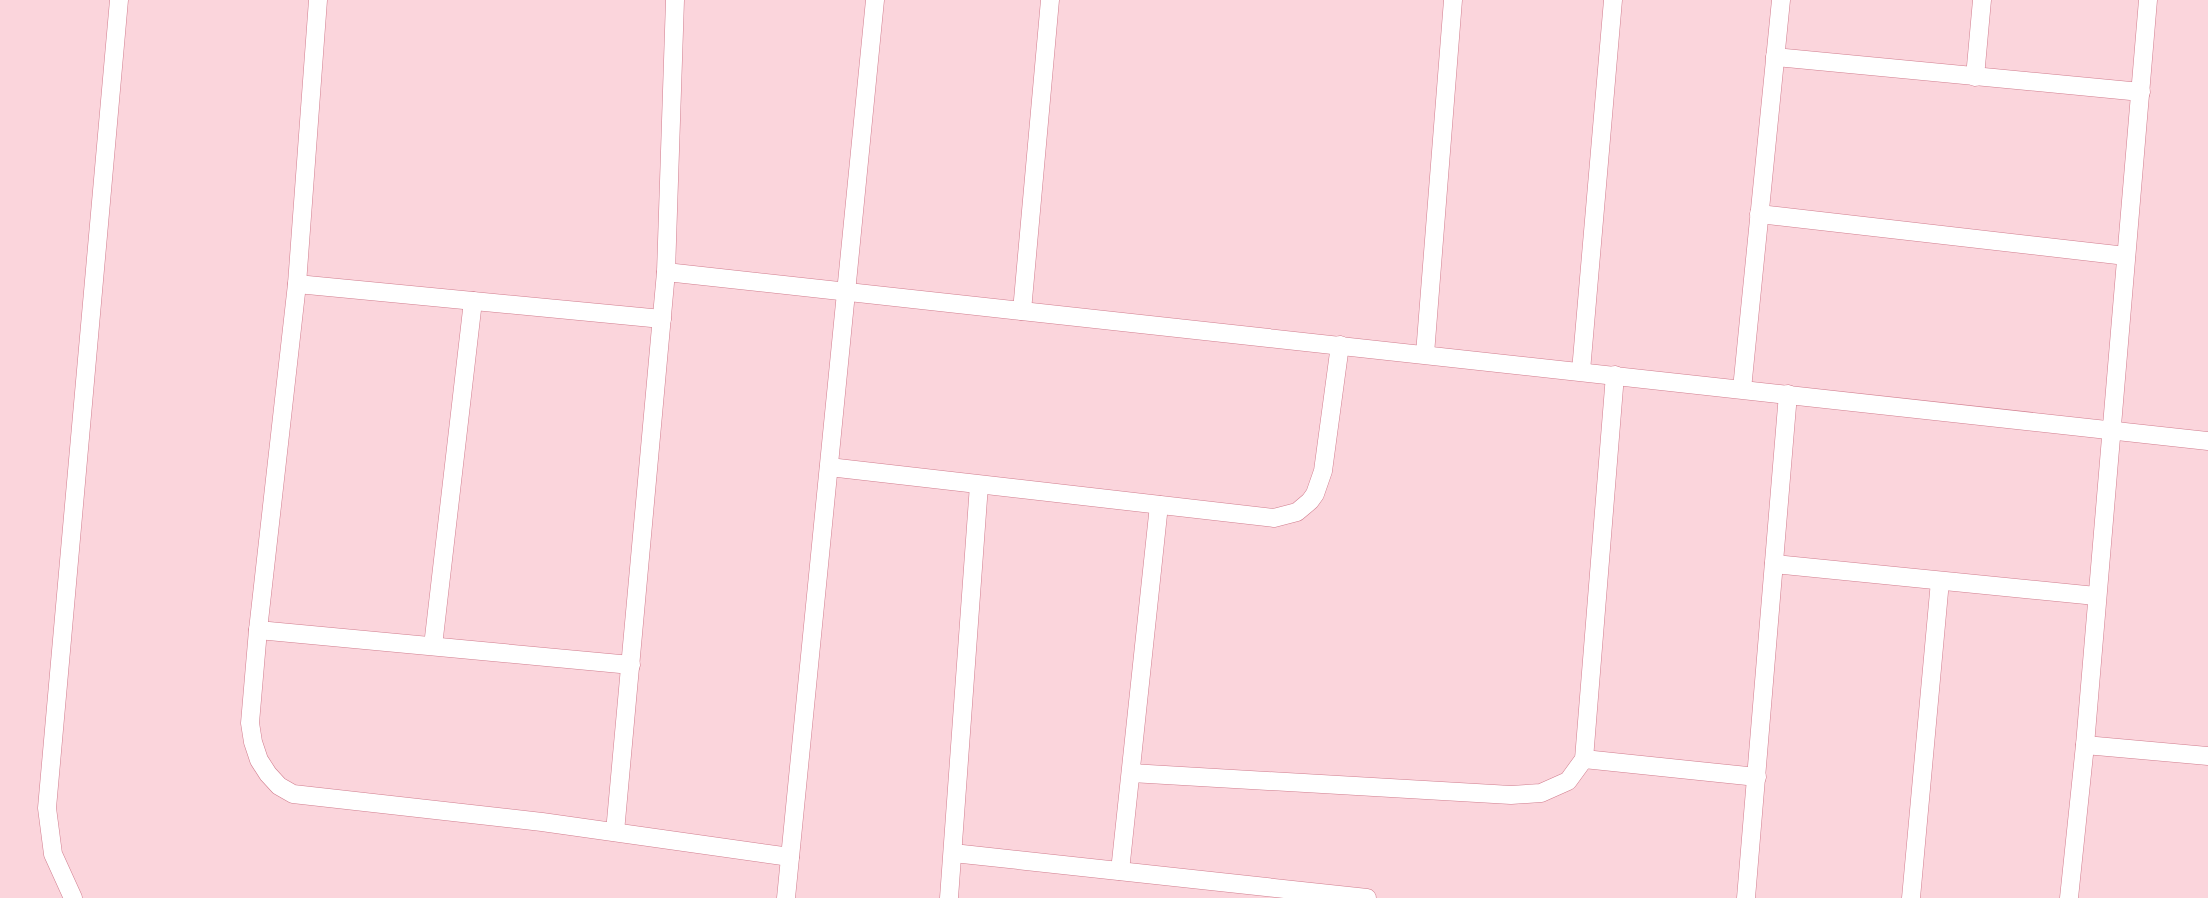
<svg xmlns="http://www.w3.org/2000/svg" width="2208" height="898" font-family="Montserrat,sans-serif">
	<rect width="100%" height="100%" fill="#fbd5dc"/>
	<g fill="none" stroke-linecap="round" stroke-linejoin="round">
		<defs>
			<g id="street">
				<path d="M 318,0 L 297,284 L 258,630 L 250,723 L 253,742 L 259,760 L 268,774 L 279,786 L 293,794 L 542,822 L 790,857"/>
				<path d="M 1775,57 L 2141,92"/>
				<path d="M 1975,77 L 1982,0"/>
				<path d="M 1759,214 L 2126,256"/>
				<path d="M 666,272 L 2208,441"/>
				<path d="M 297,284 L 662,319"/>
				<path d="M 1022,311 L 1050,0"/>
				<path d="M 1425,354 L 1453,0"/>
				<path d="M 1581,371 L 1613,0"/>
				<path d="M 1742,389 L 1781,0"/>
				<path d="M 829,467 L 1274,518 L 1297,512 L 1310,501 L 1315,494 L 1323,471 L 1340,345"/>
				<path d="M 1774,564 L 2096,596"/>
				<path d="M 258,630 L 631,665"/>
				<path d="M 433,646 L 473,301"/>
				<path d="M 2085,745 L 2208,756"/>
				<path d="M 1584,759 L 1757,777"/>
				<path d="M 1131,773 L 1511,795 L 1541,793 L 1568,781 L 1584,759 L 1615,375"/>
				<path d="M 615,832 L 666,272 L 675,0"/>
				<path d="M 953,853 L 1367,898"/>
				<path d="M 1120,871 L 1159,505"/>
				<path d="M 73,898 L 53,854 L 47,808 L 119,0"/>
				<path d="M 786,898 L 875,0"/>
				<path d="M 949,898 L 979,485"/>
				<path d="M 1746,898 L 1788,394"/>
				<path d="M 1911,898 L 1940,581"/>
				<path d="M 2069,898 L 2085,745 L 2148,0"/>
			</g>
		</defs>
		<use href="#street" stroke="#d17d8e" stroke-width="19"/>
		<use href="#street" stroke="#fff" stroke-width="18"/>
	</g>
</svg>
